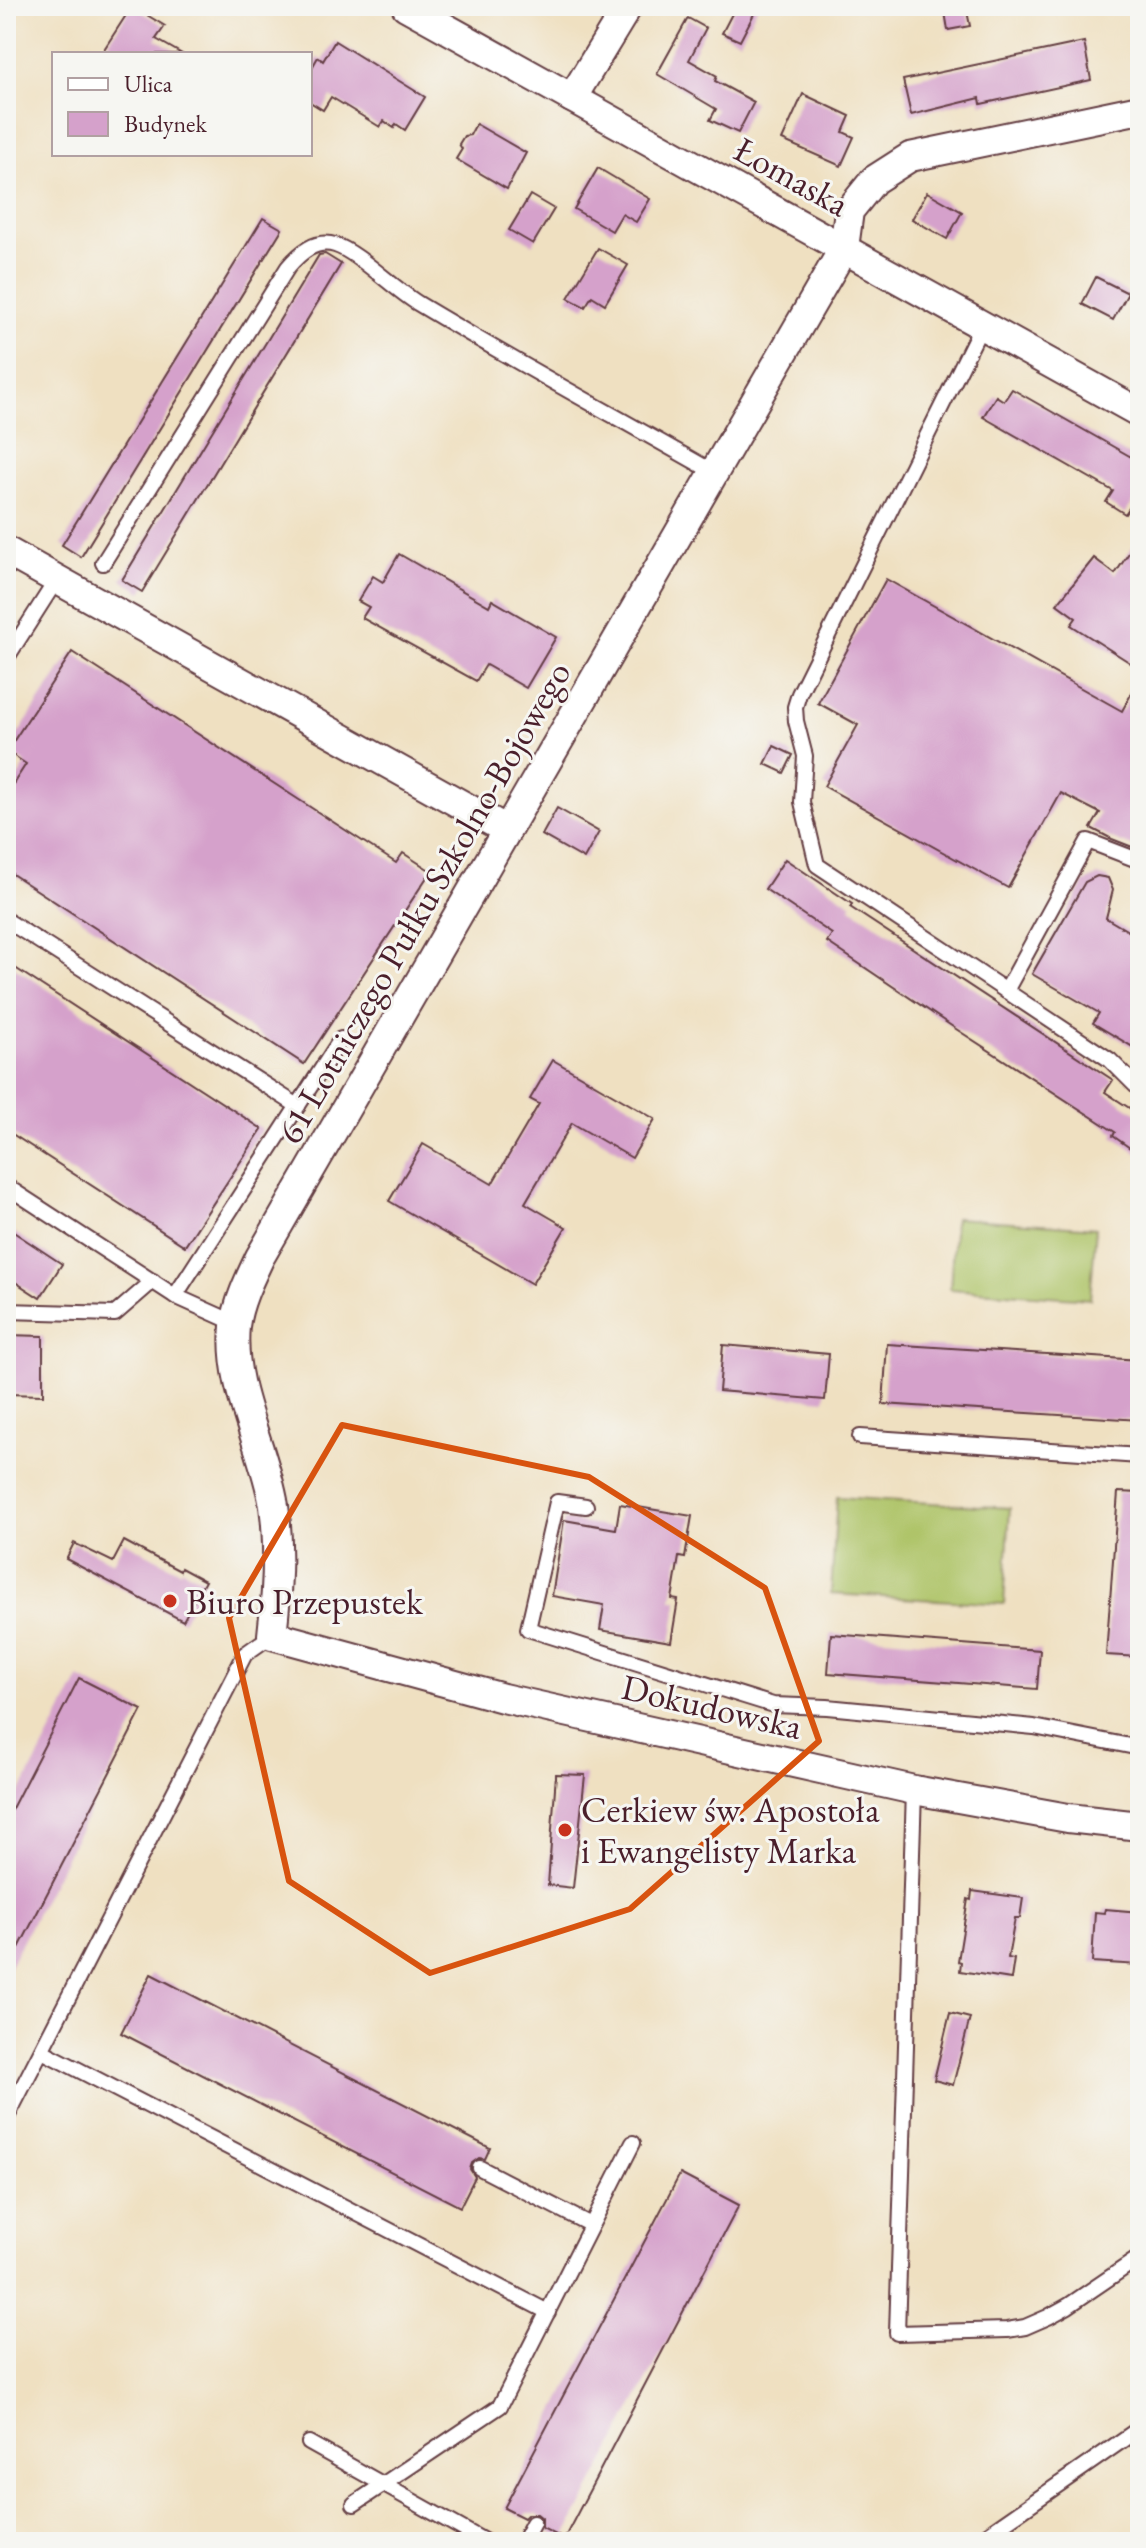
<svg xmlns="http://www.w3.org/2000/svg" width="1146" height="2548" font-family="'EB Garamond',serif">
	<rect width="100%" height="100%" fill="#f6f6f2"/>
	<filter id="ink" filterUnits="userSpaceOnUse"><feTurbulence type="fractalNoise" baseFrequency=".0125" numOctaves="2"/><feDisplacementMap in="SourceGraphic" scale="16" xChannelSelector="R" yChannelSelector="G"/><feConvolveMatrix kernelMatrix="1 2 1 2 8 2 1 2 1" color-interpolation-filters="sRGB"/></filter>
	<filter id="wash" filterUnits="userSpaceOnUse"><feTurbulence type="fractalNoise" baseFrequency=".006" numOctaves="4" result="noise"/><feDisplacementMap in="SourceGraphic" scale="32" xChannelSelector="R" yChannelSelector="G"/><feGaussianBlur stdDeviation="1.8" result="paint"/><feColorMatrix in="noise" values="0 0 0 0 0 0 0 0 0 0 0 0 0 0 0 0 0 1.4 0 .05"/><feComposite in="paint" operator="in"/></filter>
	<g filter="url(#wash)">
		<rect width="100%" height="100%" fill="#efe0c1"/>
		<g fill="#afc469" stroke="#7c724a" stroke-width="2">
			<path d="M 955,1218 L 1096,1228 L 1090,1299 L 950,1289 Z"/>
			<path d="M 837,1497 L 1010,1508 L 1004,1604 L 831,1594 Z"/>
		</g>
		<g id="blocks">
			<g fill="#d5a1cb">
				<path d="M 132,6 L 165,26 L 156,39 L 182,54 L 101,54 Z"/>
				<path d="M 736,6 L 758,6 L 740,41 L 722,33 Z"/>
				<path d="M 944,6 L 966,6 L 970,26 L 948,30 Z"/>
				<path d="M 688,18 L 706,28 L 689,60 L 717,76 L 715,81 L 754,102 L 738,133 L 710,120 L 716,109 L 657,74 Z"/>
				<path d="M 335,41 L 425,97 L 405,130 L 396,124 L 394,128 L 384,121 L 380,127 L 331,97 L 323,110 L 310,102 L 310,71 L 318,57 L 323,61 Z"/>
				<path d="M 1084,42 L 1091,80 L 981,104 L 980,98 L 911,115 L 903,80 Z"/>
				<path d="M 803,94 L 850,116 L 843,132 L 854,137 L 841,166 L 782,140 Z"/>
				<path d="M 476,124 L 526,153 L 507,189 L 456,159 L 462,149 L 459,144 L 464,136 L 470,135 Z"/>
				<path d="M 598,168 L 650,199 L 636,222 L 622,214 L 612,231 L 574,209 Z"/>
				<path d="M 927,192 L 962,212 L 947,239 L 912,219 Z"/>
				<path d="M 530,195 L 554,209 L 533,244 L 509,230 Z"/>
				<path d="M 263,218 L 282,229 L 81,557 L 62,545 Z"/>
				<path d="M 598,248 L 628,265 L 605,304 L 592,296 L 585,307 L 568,298 Z"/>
				<path d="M 325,254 L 341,264 L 142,592 L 122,580 L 319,255 Z"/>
				<path d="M 1096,277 L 1128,293 L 1113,320 L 1082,304 Z"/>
				<path d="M 1012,389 L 1140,462 L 1140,492 L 1125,514 L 1106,502 L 1113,491 L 983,417 L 996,396 L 1004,401 Z"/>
				<path d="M 1140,536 L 1140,669 L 1071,625 L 1076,618 L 1057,604 L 1094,558 L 1115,574 Z"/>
				<path d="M 399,554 L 489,606 L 492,600 L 556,637 L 526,688 L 486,665 L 476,681 L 362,618 L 369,607 L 358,601 L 373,576 L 383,582 Z"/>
				<path d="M 886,579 L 1122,711 L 1140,678 L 1140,850 L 1112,839 L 1091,828 L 1100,813 L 1061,793 L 1008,888 L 824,786 L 858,725 L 818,703 Z"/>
				<path d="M 72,652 L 396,863 L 403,853 L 431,871 L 304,1064 L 6,870 L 6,795 L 26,764 L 7,751 Z"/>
				<path d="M 774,746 L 793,755 L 784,773 L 765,764 Z"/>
				<path d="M 557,808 L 599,832 L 584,859 L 542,835 Z"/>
				<path d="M 785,859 L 852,904 L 850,907 L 1113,1080 L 1105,1092 L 1140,1115 L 1140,1155 L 1113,1136 L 1115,1132 L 956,1029 L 827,942 L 832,934 L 765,889 Z"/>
				<path d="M 1097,876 L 1108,878 L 1113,890 L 1106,918 L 1140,938 L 1140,1035 L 1133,1047 L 1093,1023 L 1099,1013 L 1032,974 L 1085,882 Z"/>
				<path d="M 6,962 L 262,1129 L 185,1246 L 6,1130 Z"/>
				<path d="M 553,1060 L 655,1119 L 632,1158 L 572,1123 L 525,1203 L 566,1227 L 532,1284 L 389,1201 L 423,1144 L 492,1184 L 539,1104 L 530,1099 Z"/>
				<path d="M 6,1227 L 62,1264 L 40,1298 L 6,1276 Z"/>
				<path d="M 6,1335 L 43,1336 L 43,1395 L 6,1394 Z"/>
				<path d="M 887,1344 L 1140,1360 L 1140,1420 L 883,1404 Z"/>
				<path d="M 723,1345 L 829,1354 L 825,1400 L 719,1391 Z"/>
				<path d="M 1118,1492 L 1140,1493 L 1140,1657 L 1106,1655 Z"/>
				<path d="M 620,1504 L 692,1516 L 685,1558 L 679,1557 L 672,1599 L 678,1600 L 671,1642 L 600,1630 L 604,1605 L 552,1596 L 564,1520 L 616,1529 Z"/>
				<path d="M 124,1541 L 180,1571 L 181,1568 L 205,1581 L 183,1621 L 66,1559 L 74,1543 L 113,1562 Z"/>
				<path d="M 831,1634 L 1040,1650 L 1037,1689 L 828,1673 Z"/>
				<path d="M 79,1678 L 142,1710 L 6,1973 L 6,1820 Z"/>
				<path d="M 556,1774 L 585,1775 L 573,1888 L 548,1885 Z"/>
				<path d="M 972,1891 L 1023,1898 L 1020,1918 L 1015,1918 L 1008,1958 L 1014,1959 L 1011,1979 L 960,1971 L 961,1962 L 958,1961 L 968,1899 L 971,1900 Z"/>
				<path d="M 1105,1909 L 1140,1912 L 1140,1965 L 1092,1962 L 1095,1912 L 1104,1913 Z"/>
				<path d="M 151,1974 L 490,2148 L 485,2159 L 479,2158 L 472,2163 L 470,2169 L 475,2177 L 460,2207 L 121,2033 Z"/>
				<path d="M 950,2013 L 970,2018 L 953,2085 L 934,2080 Z"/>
				<path d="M 680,2174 L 739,2205 L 564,2539 L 542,2528 L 542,2518 L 537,2514 L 528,2514 L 524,2518 L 504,2508 Z"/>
			</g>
		</g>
	</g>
	<g filter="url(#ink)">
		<use href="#blocks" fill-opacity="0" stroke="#633c42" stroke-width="2"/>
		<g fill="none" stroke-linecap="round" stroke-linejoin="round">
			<defs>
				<g id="lane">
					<path d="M 982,325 L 799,694 L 795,707 L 796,721 L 805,756 L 802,802 L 817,865 L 1110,1060 L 1140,1090"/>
					<path d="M 103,563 L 288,267 C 300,253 315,239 335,245 C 358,252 395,290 419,304 C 517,363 617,417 715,473"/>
					<path d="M 6,659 L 57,579"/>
					<path d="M 6,920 L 298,1106"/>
					<path d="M 1006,991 L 1088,841 L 1140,861"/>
					<path d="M 6,1186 L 175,1296 L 235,1323"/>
					<path d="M 175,1296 L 341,1039"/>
					<path d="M 6,1311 L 115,1314 L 153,1281"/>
					<path d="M 860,1437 L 1140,1456"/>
					<path d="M 586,1506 L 557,1502 L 528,1629 L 773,1705 L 827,1707 L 1034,1727 L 1140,1748"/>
					<path d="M 914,1790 L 897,2333 L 1007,2330 L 1025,2327 L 1048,2317 L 1068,2306 L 1140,2257"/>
					<path d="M 42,2051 L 548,2312"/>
					<path d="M 6,2119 L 245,1654 L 272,1635"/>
					<path d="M 480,2168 L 591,2225"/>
					<path d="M 309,2443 L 486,2542"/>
					<path d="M 354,2504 L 500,2406 L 633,2143"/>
					<path d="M 523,2542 L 533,2523"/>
					<path d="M 976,2542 L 1140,2428"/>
				</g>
				<g id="street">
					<path d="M 406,6 L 1140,413"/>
					<path d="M 572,98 L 628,6"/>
					<path d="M 1140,109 L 910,157 L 874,180 L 849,211 L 844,248 L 260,1257 C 250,1278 238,1302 235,1326 C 229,1389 264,1445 274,1506 C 280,1549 277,1592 272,1635 L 503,1698 L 914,1790 L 1068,1818 L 1140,1826"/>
					<path d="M 6,551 L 507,830"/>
				</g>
			</defs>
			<use href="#lane" stroke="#633c42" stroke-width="18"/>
			<use href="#street" stroke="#633c42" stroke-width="32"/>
			<use href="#lane" stroke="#fff" stroke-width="14"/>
			<use href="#street" stroke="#fff" stroke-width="28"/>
		</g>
	</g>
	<path fill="none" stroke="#d8530f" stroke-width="6" stroke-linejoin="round" d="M 342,1425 L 589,1477 L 765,1588 L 819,1741 L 630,1909 L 430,1973 L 289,1881 L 229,1618 Z"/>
	<g fill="#c8321e" stroke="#f6f6f2" stroke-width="3">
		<circle cx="170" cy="1601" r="8"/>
		<circle cx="565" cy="1830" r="8"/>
	</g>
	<g text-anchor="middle" stroke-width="6" stroke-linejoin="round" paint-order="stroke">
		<g font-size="36" fill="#4a1f2b" stroke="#f6f6f2">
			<text transform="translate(792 176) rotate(29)" y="13">Łomaska</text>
			<text transform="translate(423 902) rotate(-60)" y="13">61 Lotniczego Pułku Szkolno-Bojowego</text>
			<text transform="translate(712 1706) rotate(13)" y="13">Dokudowska</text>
		</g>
		<g font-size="36" fill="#4a1f2b" stroke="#f6f6f2" text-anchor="start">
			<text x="186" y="1614">Biuro Przepustek</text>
			<text x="581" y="1822">Cerkiew św. Apostoła<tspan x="581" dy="41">i Ewangelisty Marka</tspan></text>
		</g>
	</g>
	<rect width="1146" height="2548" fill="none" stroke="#f6f6f2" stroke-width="32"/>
	<rect x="52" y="52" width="260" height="104" fill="#f6f6f2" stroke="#b1a0a2" stroke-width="2"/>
	<rect x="68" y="78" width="40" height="12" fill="#ffffff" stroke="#b1a0a2" stroke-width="2"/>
	<text x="124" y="92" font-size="24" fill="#4a1f2b">Ulica</text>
	<rect x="68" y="112" width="40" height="24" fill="#d5a1cb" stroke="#b1a0a2" stroke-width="2"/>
	<text x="124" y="132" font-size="24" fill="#4a1f2b">Budynek</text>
</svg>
